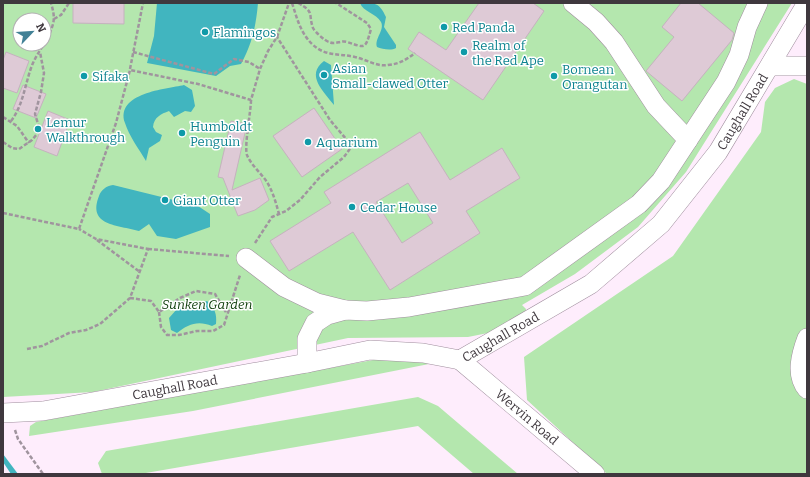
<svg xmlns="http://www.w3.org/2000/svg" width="810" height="477" font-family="Bitter,serif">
	<rect width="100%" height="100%" fill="#feedfc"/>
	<g fill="#b4e7ae" fill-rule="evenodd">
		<path d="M 3,3 L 792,3 L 686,172 L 638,227 L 575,274 L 522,305 L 526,309 L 525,315 L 493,332 L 468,337 L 348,338 L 93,392 L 3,397 ZM 20,20 L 44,20 L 44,44 L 20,44 Z"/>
		<path d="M 794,79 L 807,84 L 807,474 L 607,474 L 527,400 L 524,357 L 673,256 L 761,132 L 765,102 L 775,88 Z"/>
		<path d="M 373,360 L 405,360 L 434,363 L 193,411 L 29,436 L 30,426 L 36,422 Z"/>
		<path d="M 418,397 L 438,406 L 518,474 L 474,474 L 418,426 L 140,474 L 102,474 L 98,463 L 106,451 Z"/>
	</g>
	<g fill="#41b5bf">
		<path d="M 157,3 L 258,3 C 256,26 252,44 241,64 L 230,66 L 216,76 L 147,63 L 154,36 Z"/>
		<path d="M 360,3 C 375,3 379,2 386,17 L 384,27 L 396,45 L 396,48 C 391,51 382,49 377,47 C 374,39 385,30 381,22 C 376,13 363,12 360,3 Z"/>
		<path d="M 324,61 L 331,65 L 334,105 C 324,92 305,75 324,61 Z"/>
		<path d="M 184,85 L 192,90 L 195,106 L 191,112 L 185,111 L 174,117 L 169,111 C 161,114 154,117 153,127 L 156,132 L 162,135 L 160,141 L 149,148 L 146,161 C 139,149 129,136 125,123 C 115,93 166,89 184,85 Z"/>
		<path d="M 113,185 L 198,206 L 210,214 L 210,227 L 176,239 L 157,236 L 149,224 L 139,231 C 118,225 87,226 99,196 C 101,190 106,186 113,185 Z"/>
		<path d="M 207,301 C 215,308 217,314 216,324 L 212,326 C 198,320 188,324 177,333 L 171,330 L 169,318 L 177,309 Z"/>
		<path d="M 3,454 L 18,474 L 11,474 L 3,462 Z"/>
	</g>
	<g fill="#decad6" stroke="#c5b2be" fill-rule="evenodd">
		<path d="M 73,3 L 124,3 L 124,24 L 73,23 Z"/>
		<path d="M 479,3 L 533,3 L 544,11 L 483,100 L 408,49 L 419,32 L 446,50 Z"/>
		<path d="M 681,3 L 698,3 L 734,33 L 732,40 L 682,101 L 646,71 L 674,37 L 662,27 Z"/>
		<path d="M 6,52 L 29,61 L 17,93 L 3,88 L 3,60 Z"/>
		<path d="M 23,85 L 46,94 L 36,118 L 13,109 Z"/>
		<path d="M 314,108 L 342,149 L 302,177 L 273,136 Z"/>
		<path d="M 48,111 L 70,120 L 57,156 L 34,147 Z"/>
		<path d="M 231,121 L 247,124 L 232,190 L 260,178 L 269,200 L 255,210 L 238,216 L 223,178 L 218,177 Z"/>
		<path d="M 420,132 L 450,180 L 502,148 L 520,178 L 466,211 L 480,233 L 390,290 L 353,232 L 289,271 L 270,241 L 331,203 L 324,192 ZM 408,183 L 433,223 L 402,243 L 376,202 Z"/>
	</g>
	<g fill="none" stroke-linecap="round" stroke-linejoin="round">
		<defs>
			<g id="minor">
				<path d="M 573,3 L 596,22 L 614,42 L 656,106 L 688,140"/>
				<path d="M 770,66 L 807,66"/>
				<path d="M 246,258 L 284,287 L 317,303 L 345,310"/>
				<path d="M 807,338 C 801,354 795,375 807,389"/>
				<path id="s1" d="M 460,360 L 595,474"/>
				<path d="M 307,363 L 307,339 L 315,323 L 327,315 L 345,310 L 367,311 L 409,307 L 525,286 L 639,204 L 661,181 L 726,82 L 739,55 L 747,27 L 758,3"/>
				<path id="s2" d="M 3,413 L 43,411 L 307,363 L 370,350 L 423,353 L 460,360 L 591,284 L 661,224 L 718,152 L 807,3"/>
			</g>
		</defs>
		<use href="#minor" stroke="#a08f9e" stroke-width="20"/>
		<g stroke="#a0949e" stroke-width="2.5" stroke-dasharray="4 2" stroke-linecap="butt">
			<path d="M 292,3 C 297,18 300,32 312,44 C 326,57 338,53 355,57 C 365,59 377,67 388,65 C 399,64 406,60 415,53"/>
			<path d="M 298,3 C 315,12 308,14 313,28 C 315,32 325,41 329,42 C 335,45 341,40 347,42 C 366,48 365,50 371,29 L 367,23 L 336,3"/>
			<path d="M 54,19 L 61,15 L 69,3"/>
			<path d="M 133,52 L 214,74 L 234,59 L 249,62 L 260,69"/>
			<path d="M 130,69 L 143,3"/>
			<path d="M 251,100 C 251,111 244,146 247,155 C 251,165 261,173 267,182 C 273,192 276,203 279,214"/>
			<path d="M 3,117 L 17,126 L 29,143"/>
			<path d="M 11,121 C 24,104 25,82 33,63 C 39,50 49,39 53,24 C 55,17 53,10 51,3"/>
			<path d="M 3,142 L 12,148 L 19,149 L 32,140 L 37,134 L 39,127 L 35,114 L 41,92 L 44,73 L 40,52"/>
			<path d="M 3,213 L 79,229 L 116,123 L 130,70 L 198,84 L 251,100 L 260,69 L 268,51 L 277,37 L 289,3"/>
			<path d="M 97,240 L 140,272"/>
			<path d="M 255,243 L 272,217 L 286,211 L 300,200 L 320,177 L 344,157 L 352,146 L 330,120 L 277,37"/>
			<path d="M 148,249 L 229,256"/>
			<path d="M 130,298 L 151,301 L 159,312 L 180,298 L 196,291 L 215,294 L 227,314"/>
			<path d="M 159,312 L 161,327 L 167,335 L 179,335 L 197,331 L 213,331 L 224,325 L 240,275"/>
			<path d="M 27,349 L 42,346 L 69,333 L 86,330 L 100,324 L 130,298 L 148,249 L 96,239 L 79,229"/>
			<path d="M 15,430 L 18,439 L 43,474"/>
		</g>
		<use href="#minor" stroke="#fff" stroke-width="19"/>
	</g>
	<g fill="#0f9aa8" stroke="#fff" stroke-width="1.5">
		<circle cx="444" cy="27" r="4"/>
		<circle cx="205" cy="32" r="4"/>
		<circle cx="464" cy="52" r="4"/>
		<circle cx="324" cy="75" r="4"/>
		<circle cx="84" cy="76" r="4"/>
		<circle cx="554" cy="76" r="4"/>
		<circle cx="38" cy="129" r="4"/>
		<circle cx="182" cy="133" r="4"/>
		<circle cx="308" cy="142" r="4"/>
		<circle cx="165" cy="200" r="4"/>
		<circle cx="352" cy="207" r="4"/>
	</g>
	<g text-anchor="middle" stroke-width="3" stroke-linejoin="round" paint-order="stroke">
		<g font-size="13" fill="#0d838f" stroke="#fff" text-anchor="start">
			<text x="452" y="32">Red Panda</text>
			<text x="213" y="37">Flamingos</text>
			<text x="472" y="50">Realm of<tspan x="472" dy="15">the Red Ape</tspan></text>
			<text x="332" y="73">Asian<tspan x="332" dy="15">Small-clawed Otter</tspan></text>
			<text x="562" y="74">Bornean<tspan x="562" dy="15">Orangutan</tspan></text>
			<text x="92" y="81">Sifaka</text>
			<text x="46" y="127">Lemur<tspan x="46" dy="15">Walkthrough</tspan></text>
			<text x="190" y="131">Humboldt<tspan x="190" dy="15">Penguin</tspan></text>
			<text x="316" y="147">Aquarium</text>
			<text x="173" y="205">Giant Otter</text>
			<text x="360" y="212">Cedar House</text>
		</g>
		<g font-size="13" fill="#3f383e" stroke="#fff">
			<text dy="5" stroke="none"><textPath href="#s2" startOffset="846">Caughall Road</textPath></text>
			<text dy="5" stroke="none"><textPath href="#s2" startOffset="510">Caughall Road</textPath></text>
			<text dy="5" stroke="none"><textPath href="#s2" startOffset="174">Caughall Road</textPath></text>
			<text dy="5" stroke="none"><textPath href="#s1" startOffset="88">Wervin Road</textPath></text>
		</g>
		<g font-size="13" font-style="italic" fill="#093a05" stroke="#fff">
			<text x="207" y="309">Sunken Garden</text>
		</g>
	</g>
	<rect width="810" height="477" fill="none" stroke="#3f383e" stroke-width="8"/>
	<g transform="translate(32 32) rotate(65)"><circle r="19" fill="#ffffff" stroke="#b2afb2"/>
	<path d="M0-3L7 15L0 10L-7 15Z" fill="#428196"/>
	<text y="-6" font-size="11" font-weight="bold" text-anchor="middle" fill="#3f383e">N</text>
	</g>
</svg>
